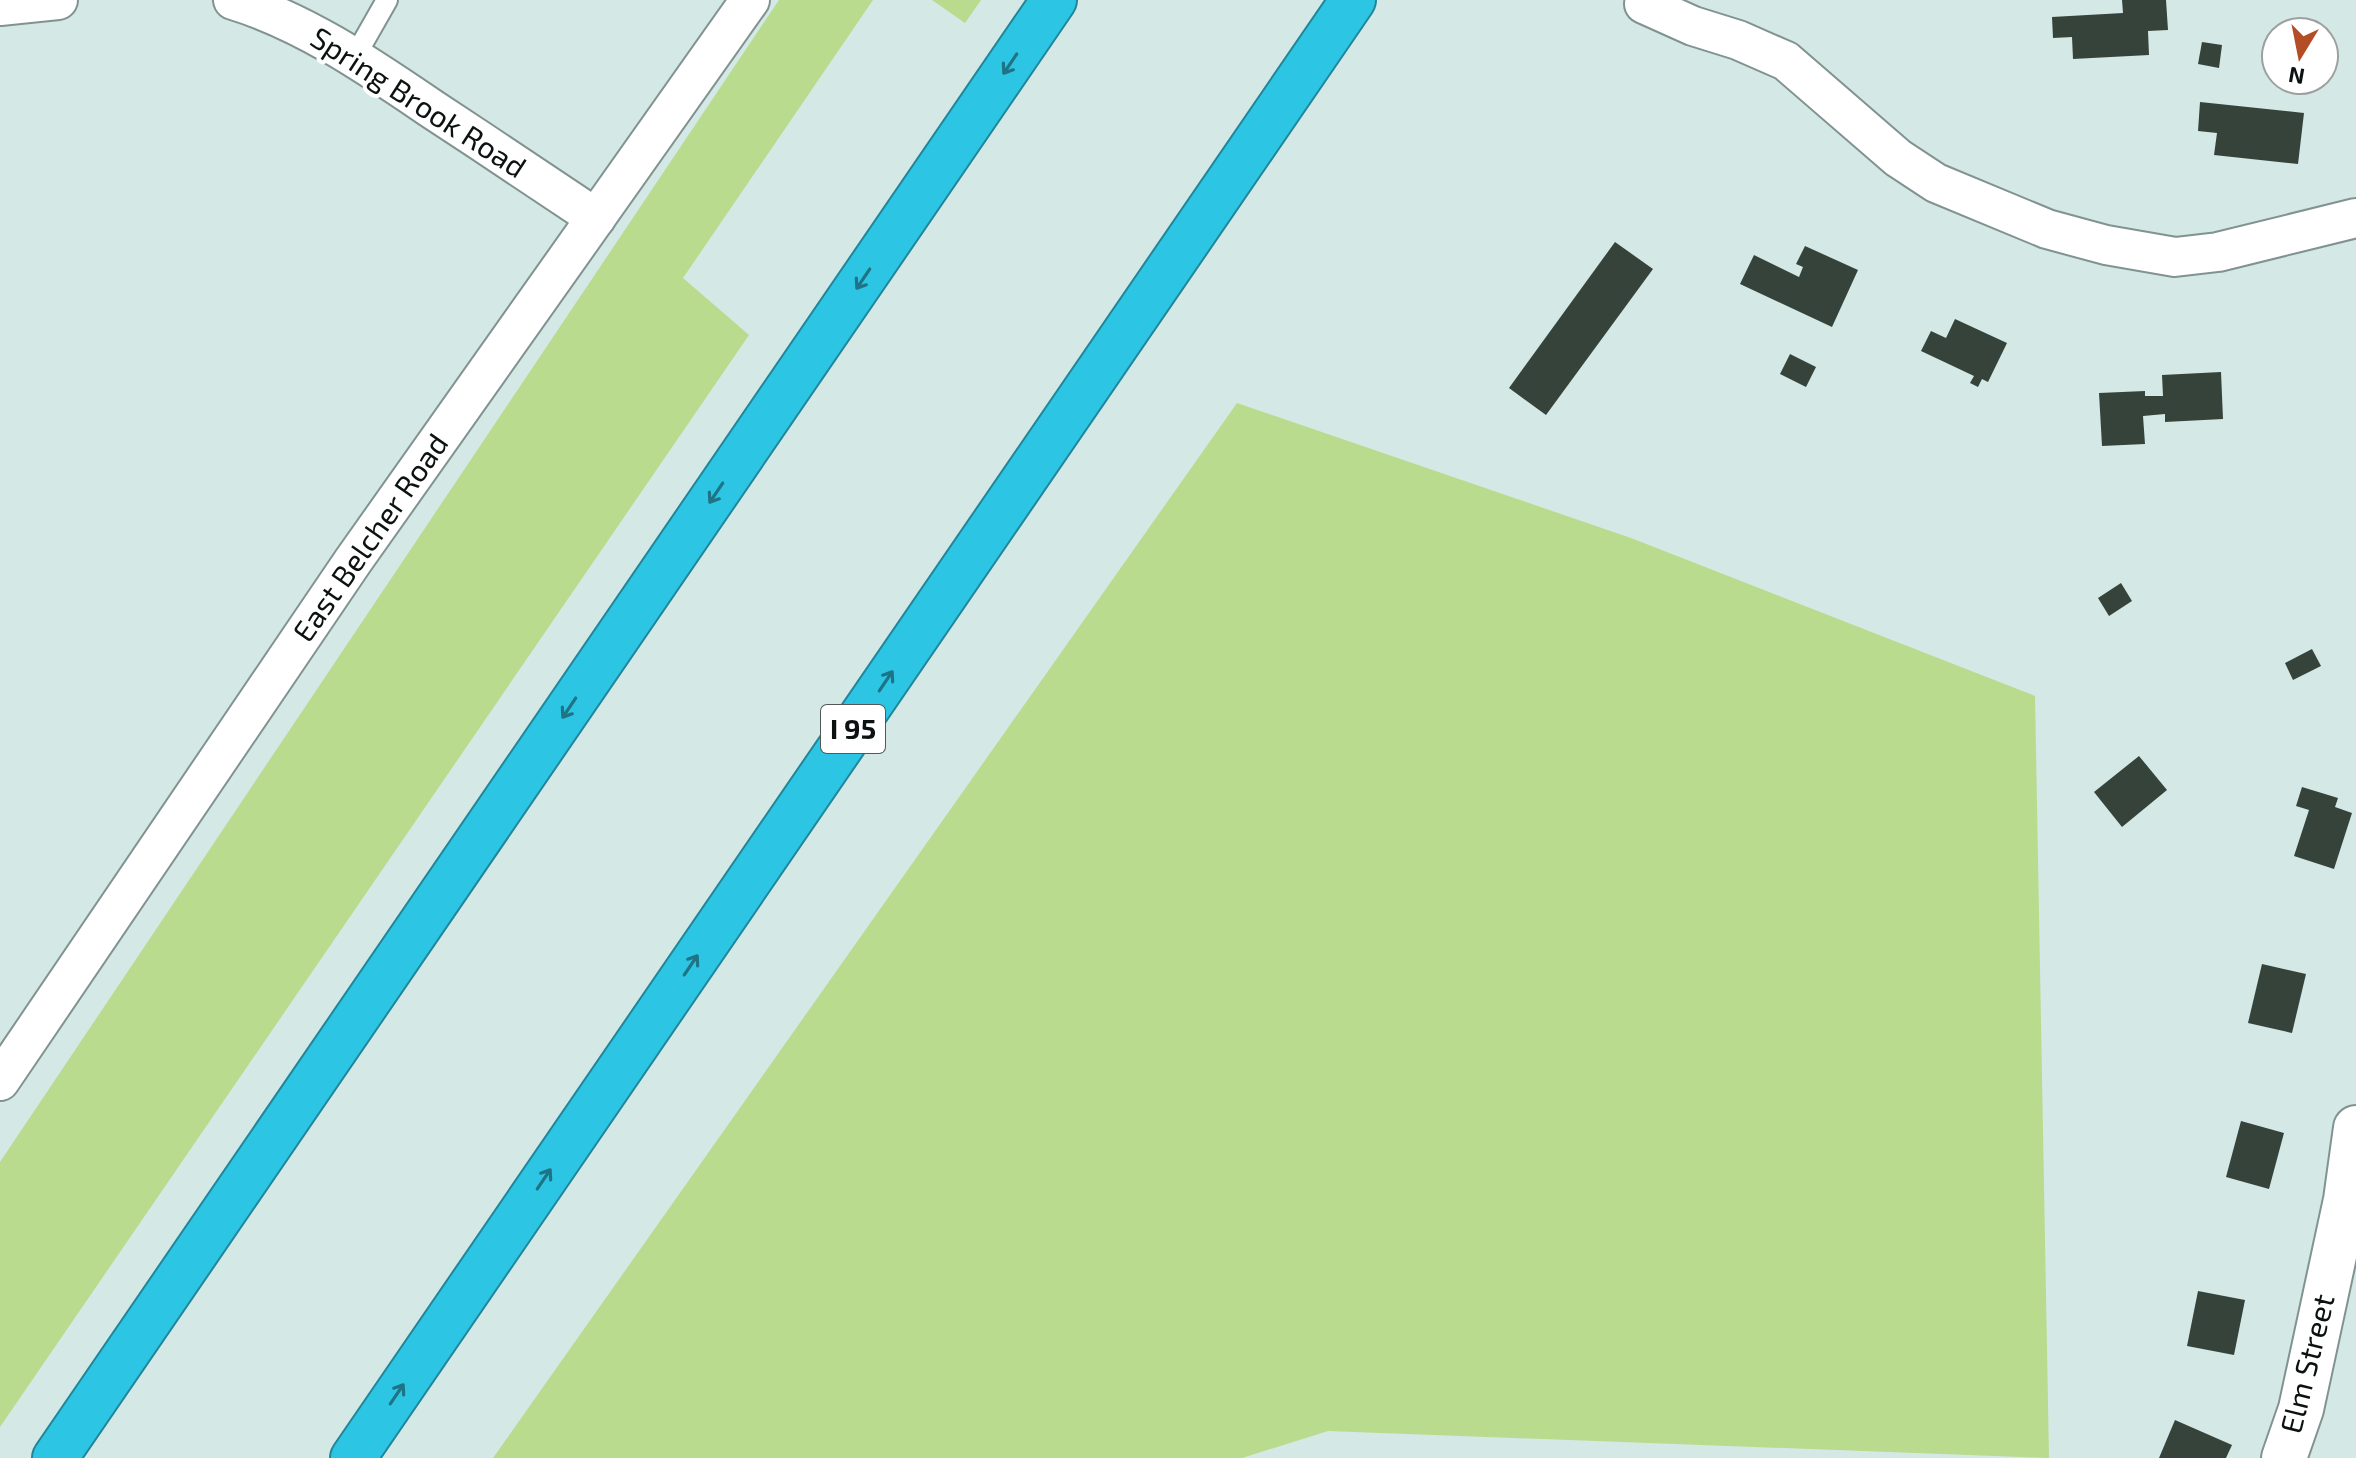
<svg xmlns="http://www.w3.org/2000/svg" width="2356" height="1458" font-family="'Exo 2',sans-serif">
	<rect width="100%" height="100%" fill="#d4e8e6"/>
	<g fill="#b9db8e">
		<path d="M 779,0 L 873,0 L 683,278 L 749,335 L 0,1427 L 0,1162 Z"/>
		<path d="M 932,0 L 981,0 L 965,23 Z"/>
		<path d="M 1237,403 L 1631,538 L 2035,696 L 2049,1458 L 1328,1431 L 1242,1458 L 493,1458 Z"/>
	</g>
	<g fill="#36433b">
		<path d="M 2122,0 L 2166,0 L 2168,30 L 2148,31 L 2149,55 L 2073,59 L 2072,37 L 2053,38 L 2052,17 L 2123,13 Z"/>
		<path d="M 2202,42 L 2222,45 L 2219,68 L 2198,64 Z"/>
		<path d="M 2200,102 L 2304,113 L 2298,164 L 2214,155 L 2217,133 L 2198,131 Z"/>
		<path d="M 1615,242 L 1653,269 L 1546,415 L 1509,388 Z"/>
		<path d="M 1805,246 L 1858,270 L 1832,327 L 1740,284 L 1754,255 L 1799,277 L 1803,267 L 1796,264 Z"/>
		<path d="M 1955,319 L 2007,343 L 1988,382 L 1982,379 L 1978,387 L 1970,383 L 1974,376 L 1921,351 L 1931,331 L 1946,338 Z"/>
		<path d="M 1790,354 L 1816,367 L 1806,387 L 1780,374 Z"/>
		<path d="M 2221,372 L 2223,419 L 2165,422 L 2165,414 L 2143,416 L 2145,444 L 2102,446 L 2099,393 L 2145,391 L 2145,396 L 2163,396 L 2162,375 Z"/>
		<path d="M 2121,583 L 2132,601 L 2109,616 L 2098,598 Z"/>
		<path d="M 2312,649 L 2321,666 L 2293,680 L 2285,663 Z"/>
		<path d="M 2139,756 L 2167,790 L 2122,827 L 2094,792 Z"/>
		<path d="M 2302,787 L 2338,798 L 2335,807 L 2352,813 L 2334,869 L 2294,856 L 2309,810 L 2296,806 Z"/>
		<path d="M 2262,964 L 2306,974 L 2292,1033 L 2248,1023 Z"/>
		<path d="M 2241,1121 L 2284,1133 L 2269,1189 L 2226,1177 Z"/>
		<path d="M 2198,1291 L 2245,1300 L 2234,1355 L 2187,1346 Z"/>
		<path d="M 2175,1420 L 2232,1445 L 2226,1458 L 2159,1458 Z"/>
	</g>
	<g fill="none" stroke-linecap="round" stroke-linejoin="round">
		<defs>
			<path id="lane" d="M 354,58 L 387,0"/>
			<g id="street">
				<path d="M 233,0 C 305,22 370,67 432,109 C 487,145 542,182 596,218"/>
				<path d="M 1644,4 L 1693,26 L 1738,40 L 1786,61 L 1898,158 L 1936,183 L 2047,229 L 2106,245 L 2175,257 L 2218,252 L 2356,218"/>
				<path d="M 0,6 L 58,0"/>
				<path d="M 0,1081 L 353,561 L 750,0"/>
			</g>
			<path id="secondary" d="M 2284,1458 L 2301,1409 L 2346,1200 L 2356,1128"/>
			<g id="highway">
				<path d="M 55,1458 L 1054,0"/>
				<path d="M 353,1458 L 1353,0"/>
			</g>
		</defs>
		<use href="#lane" stroke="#819391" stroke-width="24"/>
		<use href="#street" stroke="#819391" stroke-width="42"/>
		<use href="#secondary" stroke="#819391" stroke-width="48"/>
		<use href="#highway" stroke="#21869a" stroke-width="48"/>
		<use href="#lane" stroke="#fff" stroke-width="20"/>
		<use href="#street" stroke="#fff" stroke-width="38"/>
		<use href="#secondary" stroke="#fff" stroke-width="44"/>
		<use href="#highway" stroke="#2dc5e4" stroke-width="44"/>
	</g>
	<defs><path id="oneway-shaft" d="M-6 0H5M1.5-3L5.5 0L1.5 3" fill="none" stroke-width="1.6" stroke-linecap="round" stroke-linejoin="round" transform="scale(2)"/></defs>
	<g stroke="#1e7485">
		<use href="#oneway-shaft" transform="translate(1010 64) rotate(124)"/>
		<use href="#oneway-shaft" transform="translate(863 279) rotate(124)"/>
		<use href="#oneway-shaft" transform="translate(716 493) rotate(124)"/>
		<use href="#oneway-shaft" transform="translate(886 681) rotate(-56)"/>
		<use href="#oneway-shaft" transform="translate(569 708) rotate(124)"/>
		<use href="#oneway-shaft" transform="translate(691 965) rotate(-56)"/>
		<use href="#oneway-shaft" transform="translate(544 1179) rotate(-56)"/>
		<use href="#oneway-shaft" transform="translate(397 1394) rotate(-56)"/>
	</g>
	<g text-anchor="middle" stroke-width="8" stroke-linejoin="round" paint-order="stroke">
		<rect fill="#fff" stroke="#545958" stroke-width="2" x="821" y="705" width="64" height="48" rx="6"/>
		<g font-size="28" font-weight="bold" fill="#0b1211">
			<text x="853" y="739">I 95</text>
		</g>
		<g font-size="30" fill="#0b1211" stroke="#fff">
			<text transform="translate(418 103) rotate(33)" y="10">Spring Brook Road</text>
			<text transform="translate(371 538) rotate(-55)" y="10">East Belcher Road</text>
			<text transform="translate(2308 1364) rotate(-76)" y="10">Elm Street</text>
		</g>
	</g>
	<g transform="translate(2300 56) rotate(190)"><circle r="38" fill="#ffffff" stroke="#9da0a0" stroke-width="2"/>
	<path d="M0-6L14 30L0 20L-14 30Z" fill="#b44d25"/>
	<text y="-12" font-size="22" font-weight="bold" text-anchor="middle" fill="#0b1211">N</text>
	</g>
</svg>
